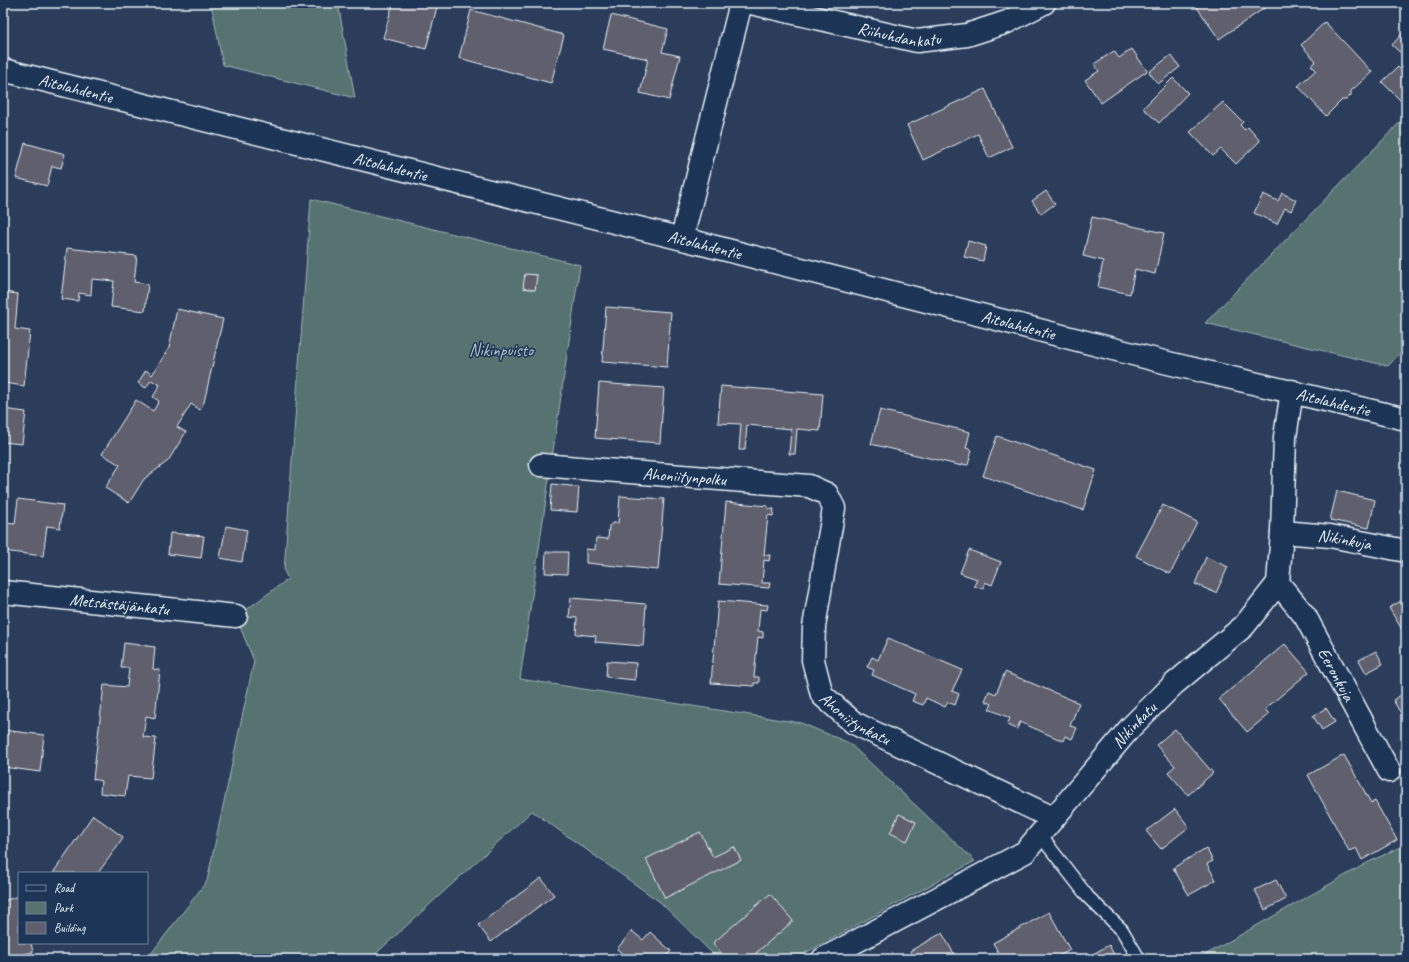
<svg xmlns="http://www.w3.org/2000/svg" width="1409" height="962" font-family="Caveat,sans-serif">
	<rect width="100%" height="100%" fill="#2b3d5b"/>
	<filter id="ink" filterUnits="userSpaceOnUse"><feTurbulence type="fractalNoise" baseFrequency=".025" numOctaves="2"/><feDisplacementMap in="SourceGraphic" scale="8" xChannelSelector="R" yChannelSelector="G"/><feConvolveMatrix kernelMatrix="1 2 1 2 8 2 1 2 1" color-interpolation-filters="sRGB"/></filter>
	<g filter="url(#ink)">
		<g fill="#567371" stroke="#9fb2b4">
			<path d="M 211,3 L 338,3 L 355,98 L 223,65 Z"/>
			<path d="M 1406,116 L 1406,347 L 1388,366 L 1205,323 Z"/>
			<path d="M 311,199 L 580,265 L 520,679 L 801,723 L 849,743 L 975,861 L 794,959 L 718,959 L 660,902 L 532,811 L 370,959 L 147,959 L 207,881 L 254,661 L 240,627 L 239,615 L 288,579 L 284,571 Z"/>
			<path d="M 1406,844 L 1406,959 L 1198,959 L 1367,863 Z"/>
		</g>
		<g fill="#615e6d" stroke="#e8f1f8">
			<path d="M 393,3 L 438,3 L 426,49 L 383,38 Z"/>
			<path d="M 1194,3 L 1268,3 L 1269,5 L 1219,39 Z"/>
			<path d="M 471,10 L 564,35 L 551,83 L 459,58 Z"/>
			<path d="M 611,15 L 668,29 L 662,52 L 680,56 L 669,100 L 640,93 L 648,59 L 603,49 Z"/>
			<path d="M 1325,22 L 1372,72 L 1351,91 L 1351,95 L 1346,100 L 1342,100 L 1326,116 L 1298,86 L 1316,70 L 1311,65 L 1316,61 L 1301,45 Z"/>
			<path d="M 1403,33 L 1406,36 L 1405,57 L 1392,45 Z"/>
			<path d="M 1132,49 L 1147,71 L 1101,103 L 1085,80 L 1099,71 L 1094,64 L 1114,51 L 1119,58 Z"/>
			<path d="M 1171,55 L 1180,67 L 1158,84 L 1149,72 Z"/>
			<path d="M 1398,67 L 1406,75 L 1406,102 L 1404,104 L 1382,82 Z"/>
			<path d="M 1173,78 L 1188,93 L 1159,123 L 1143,108 Z"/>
			<path d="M 985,89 L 1012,147 L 989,158 L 978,134 L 923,160 L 907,125 Z"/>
			<path d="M 1223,102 L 1243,122 L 1240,125 L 1245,130 L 1248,127 L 1260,141 L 1236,164 L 1221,149 L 1213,156 L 1190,132 Z"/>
			<path d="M 25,143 L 65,154 L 61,168 L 52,166 L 47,186 L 16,178 Z"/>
			<path d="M 1046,191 L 1055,204 L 1041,214 L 1032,201 Z"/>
			<path d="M 1282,193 L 1296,200 L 1291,211 L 1285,208 L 1277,224 L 1254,213 L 1263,194 L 1278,201 Z"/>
			<path d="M 1092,217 L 1164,233 L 1155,274 L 1135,269 L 1130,294 L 1098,287 L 1103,261 L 1083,256 Z"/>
			<path d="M 968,241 L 986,246 L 983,261 L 964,257 Z"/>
			<path d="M 67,248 L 137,256 L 134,282 L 148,284 L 145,311 L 111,307 L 114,281 L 92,279 L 91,295 L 79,293 L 78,301 L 61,299 Z"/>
			<path d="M 525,274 L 537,275 L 535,290 L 523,288 Z"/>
			<path d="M 3,292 L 18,294 L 15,329 L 30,331 L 24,386 L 4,383 L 3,389 Z"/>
			<path d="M 606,307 L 671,312 L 667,367 L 602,362 Z"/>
			<path d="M 177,309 L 223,319 L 204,402 L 200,410 L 191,404 L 177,427 L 186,432 L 168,461 L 144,479 L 129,503 L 105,488 L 120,465 L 102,454 L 136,400 L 153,411 L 159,401 L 153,397 L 160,385 L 151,380 L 146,388 L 138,383 L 146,370 L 152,375 L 169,348 Z"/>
			<path d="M 599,383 L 664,388 L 660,443 L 595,438 Z"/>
			<path d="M 721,386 L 823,394 L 820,431 L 797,429 L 795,454 L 789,454 L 791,429 L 747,425 L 745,450 L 739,450 L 741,424 L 718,423 Z"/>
			<path d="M 3,409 L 26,412 L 22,444 L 3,442 Z"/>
			<path d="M 880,410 L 970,432 L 966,448 L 972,450 L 968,465 L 962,464 L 962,466 L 871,444 Z"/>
			<path d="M 997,436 L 1096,470 L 1083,510 L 983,476 Z"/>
			<path d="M 552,484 L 579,487 L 577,512 L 550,510 Z"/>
			<path d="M 1337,491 L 1375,500 L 1369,528 L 1330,520 Z"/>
			<path d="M 620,496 L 664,499 L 658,570 L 586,563 L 586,549 L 595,550 L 596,538 L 608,539 L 609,526 L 613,523 L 618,523 Z"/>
			<path d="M 18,499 L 63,505 L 60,528 L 47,526 L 43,556 L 3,551 L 3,523 L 15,524 Z"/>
			<path d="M 726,502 L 768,506 L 768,509 L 774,509 L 773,516 L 768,515 L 764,555 L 770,555 L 769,561 L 764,560 L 762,583 L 770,583 L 769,588 L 719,584 Z"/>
			<path d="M 1163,505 L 1197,522 L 1170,574 L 1136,556 Z"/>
			<path d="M 226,526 L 247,530 L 242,562 L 220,558 Z"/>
			<path d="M 170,533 L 204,536 L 201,558 L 168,554 Z"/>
			<path d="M 969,550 L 1001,562 L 992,585 L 985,582 L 983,589 L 974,586 L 977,579 L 960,573 Z"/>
			<path d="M 546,552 L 568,552 L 567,574 L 545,573 Z"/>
			<path d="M 1206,557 L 1228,567 L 1216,593 L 1195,584 Z"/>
			<path d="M 571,598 L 646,604 L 643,646 L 595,642 L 596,636 L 576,634 L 577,618 L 569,617 Z"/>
			<path d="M 1406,598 L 1406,636 L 1389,608 Z"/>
			<path d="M 718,601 L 768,605 L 767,610 L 760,609 L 758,631 L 763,632 L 763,638 L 758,637 L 754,677 L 759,677 L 759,683 L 754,683 L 754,686 L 711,683 Z"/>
			<path d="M 888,638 L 962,670 L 952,691 L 959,694 L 955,705 L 948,702 L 945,707 L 926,698 L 923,705 L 912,701 L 915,694 L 872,675 L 874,670 L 867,667 L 872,657 L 878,660 Z"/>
			<path d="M 124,643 L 155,647 L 153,669 L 160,670 L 155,718 L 146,716 L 143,737 L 156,738 L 151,778 L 128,776 L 125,796 L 100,793 L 101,781 L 93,779 L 104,685 L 127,687 L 129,668 L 121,668 Z"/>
			<path d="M 1285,644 L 1309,672 L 1265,709 L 1269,714 L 1247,732 L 1219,699 Z"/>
			<path d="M 1376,651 L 1383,664 L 1366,673 L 1359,660 Z"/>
			<path d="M 607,661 L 636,663 L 635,680 L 606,677 Z"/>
			<path d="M 1005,672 L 1079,703 L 1070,726 L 1077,728 L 1072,739 L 1065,736 L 1063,741 L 1020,722 L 1017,729 L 1007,725 L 1010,718 L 989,709 L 992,704 L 985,701 L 989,691 L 996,694 Z"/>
			<path d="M 1406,692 L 1406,722 L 1393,700 Z"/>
			<path d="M 1326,708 L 1335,722 L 1322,730 L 1313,716 Z"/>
			<path d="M 1175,729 L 1213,773 L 1188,795 L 1168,772 L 1175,766 L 1156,745 Z"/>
			<path d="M 3,730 L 44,735 L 40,772 L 3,767 Z"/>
			<path d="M 1344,755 L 1371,803 L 1375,801 L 1397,840 L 1362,860 L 1356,848 L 1349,851 L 1308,775 Z"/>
			<path d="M 1175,809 L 1189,827 L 1161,849 L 1146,831 Z"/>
			<path d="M 899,814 L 916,822 L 907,841 L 890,833 Z"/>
			<path d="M 93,815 L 123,837 L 114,851 L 98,873 L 53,873 Z"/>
			<path d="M 700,832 L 713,857 L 734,847 L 741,860 L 665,898 L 646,859 Z"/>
			<path d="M 1206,848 L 1213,861 L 1207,864 L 1216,880 L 1189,895 L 1173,868 Z"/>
			<path d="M 541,878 L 554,895 L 491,942 L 478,925 Z"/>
			<path d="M 1276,880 L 1286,899 L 1265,910 L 1255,890 Z"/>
			<path d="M 770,894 L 793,921 L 749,959 L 726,959 L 713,943 Z"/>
			<path d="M 19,896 L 19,943 L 31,943 L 33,952 L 3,959 L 3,901 Z"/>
			<path d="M 1049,912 L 1070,950 L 1053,959 L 1002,959 L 993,943 Z"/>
			<path d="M 632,931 L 643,940 L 650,932 L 671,951 L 664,959 L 628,959 L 617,949 Z"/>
			<path d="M 942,933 L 957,959 L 914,959 L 910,951 Z"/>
			<path d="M 1109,945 L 1116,959 L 1084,959 Z"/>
		</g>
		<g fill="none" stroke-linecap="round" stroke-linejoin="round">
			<defs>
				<path id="service" d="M 1040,835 L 1088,897 L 1122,930 L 1139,959"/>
				<g id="minor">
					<path id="s1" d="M 751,3 L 917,41 L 967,35 L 1007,22 L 1044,3"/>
					<path d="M 682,238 L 741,3"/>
					<path id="s2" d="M 541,465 L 809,486 L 827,494 L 834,508 L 814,627 L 813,660 L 822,695 L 854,723 L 1053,818"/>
					<path id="s3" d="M 1282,532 L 1330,536 L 1406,551"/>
					<path id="s4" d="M 1278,583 L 1305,616 L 1389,771"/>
					<path id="s5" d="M 3,592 L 236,616"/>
					<path id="s6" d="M 823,959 L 1025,852 L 1130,728 L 1174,684 L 1244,626 L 1278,583 L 1282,532 L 1285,437 L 1292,391"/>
				</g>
				<g id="secondary">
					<path id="s7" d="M 3,70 L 723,249 L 1168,363 L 1406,419"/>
				</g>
			</defs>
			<use href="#service" stroke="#e8f1f8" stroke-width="15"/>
			<use href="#minor" stroke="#e8f1f8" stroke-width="25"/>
			<use href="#secondary" stroke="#e8f1f8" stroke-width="25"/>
			<use href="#service" stroke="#1d3557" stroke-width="12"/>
			<use href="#minor" stroke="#1d3557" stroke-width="22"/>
			<use href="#secondary" stroke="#1d3557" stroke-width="22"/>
		</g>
	</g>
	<g text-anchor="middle" stroke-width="3" stroke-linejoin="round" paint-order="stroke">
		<g font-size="17" fill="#e8f1f8" stroke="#1d3557">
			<text dy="6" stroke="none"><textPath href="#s1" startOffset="152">Riihuhdankatu</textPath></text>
			<text dy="6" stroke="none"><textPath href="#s7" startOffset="75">Aitolahdentie</textPath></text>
			<text dy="6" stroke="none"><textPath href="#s7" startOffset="399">Aitolahdentie</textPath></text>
			<text dy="6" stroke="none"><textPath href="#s7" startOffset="723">Aitolahdentie</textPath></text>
			<text dy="6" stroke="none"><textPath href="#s7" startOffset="1047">Aitolahdentie</textPath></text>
			<text dy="6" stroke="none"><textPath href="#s7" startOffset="1371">Aitolahdentie</textPath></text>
			<text dy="6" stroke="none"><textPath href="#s2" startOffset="144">Ahoniitynpolku</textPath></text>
			<text dy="6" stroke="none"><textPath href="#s3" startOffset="63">Nikinkuja</textPath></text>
			<text dy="6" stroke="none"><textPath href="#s5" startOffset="117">Metsästäjänkatu</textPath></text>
			<text dy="6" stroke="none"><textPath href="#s4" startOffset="109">Eeronkuja</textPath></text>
			<text dy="6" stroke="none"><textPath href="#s2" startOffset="535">Ahoniitynkatu</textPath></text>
			<text dy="6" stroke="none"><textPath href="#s6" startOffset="396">Nikinkatu</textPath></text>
		</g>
		<g font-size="17" fill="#b5c5c9" stroke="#1d3557">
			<text x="501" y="356">Nikinpuisto</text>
		</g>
	</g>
	<rect width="1409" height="962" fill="none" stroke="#1d3557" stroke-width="16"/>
	<rect x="8" y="8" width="1393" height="946" fill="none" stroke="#e8f1f8" stroke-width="1.5" filter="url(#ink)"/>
	<rect x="18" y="872" width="130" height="72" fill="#1d3557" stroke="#6e8097"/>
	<rect x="26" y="885" width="20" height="6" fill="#1d3557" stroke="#6e8097"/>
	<text x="54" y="892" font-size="12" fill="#e8f1f8">Road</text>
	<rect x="26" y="902" width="20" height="12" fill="#567371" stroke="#6e8097"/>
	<text x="54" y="912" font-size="12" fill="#e8f1f8">Park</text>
	<rect x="26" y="922" width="20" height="12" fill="#615e6d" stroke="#6e8097"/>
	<text x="54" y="932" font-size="12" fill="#e8f1f8">Building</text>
</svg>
